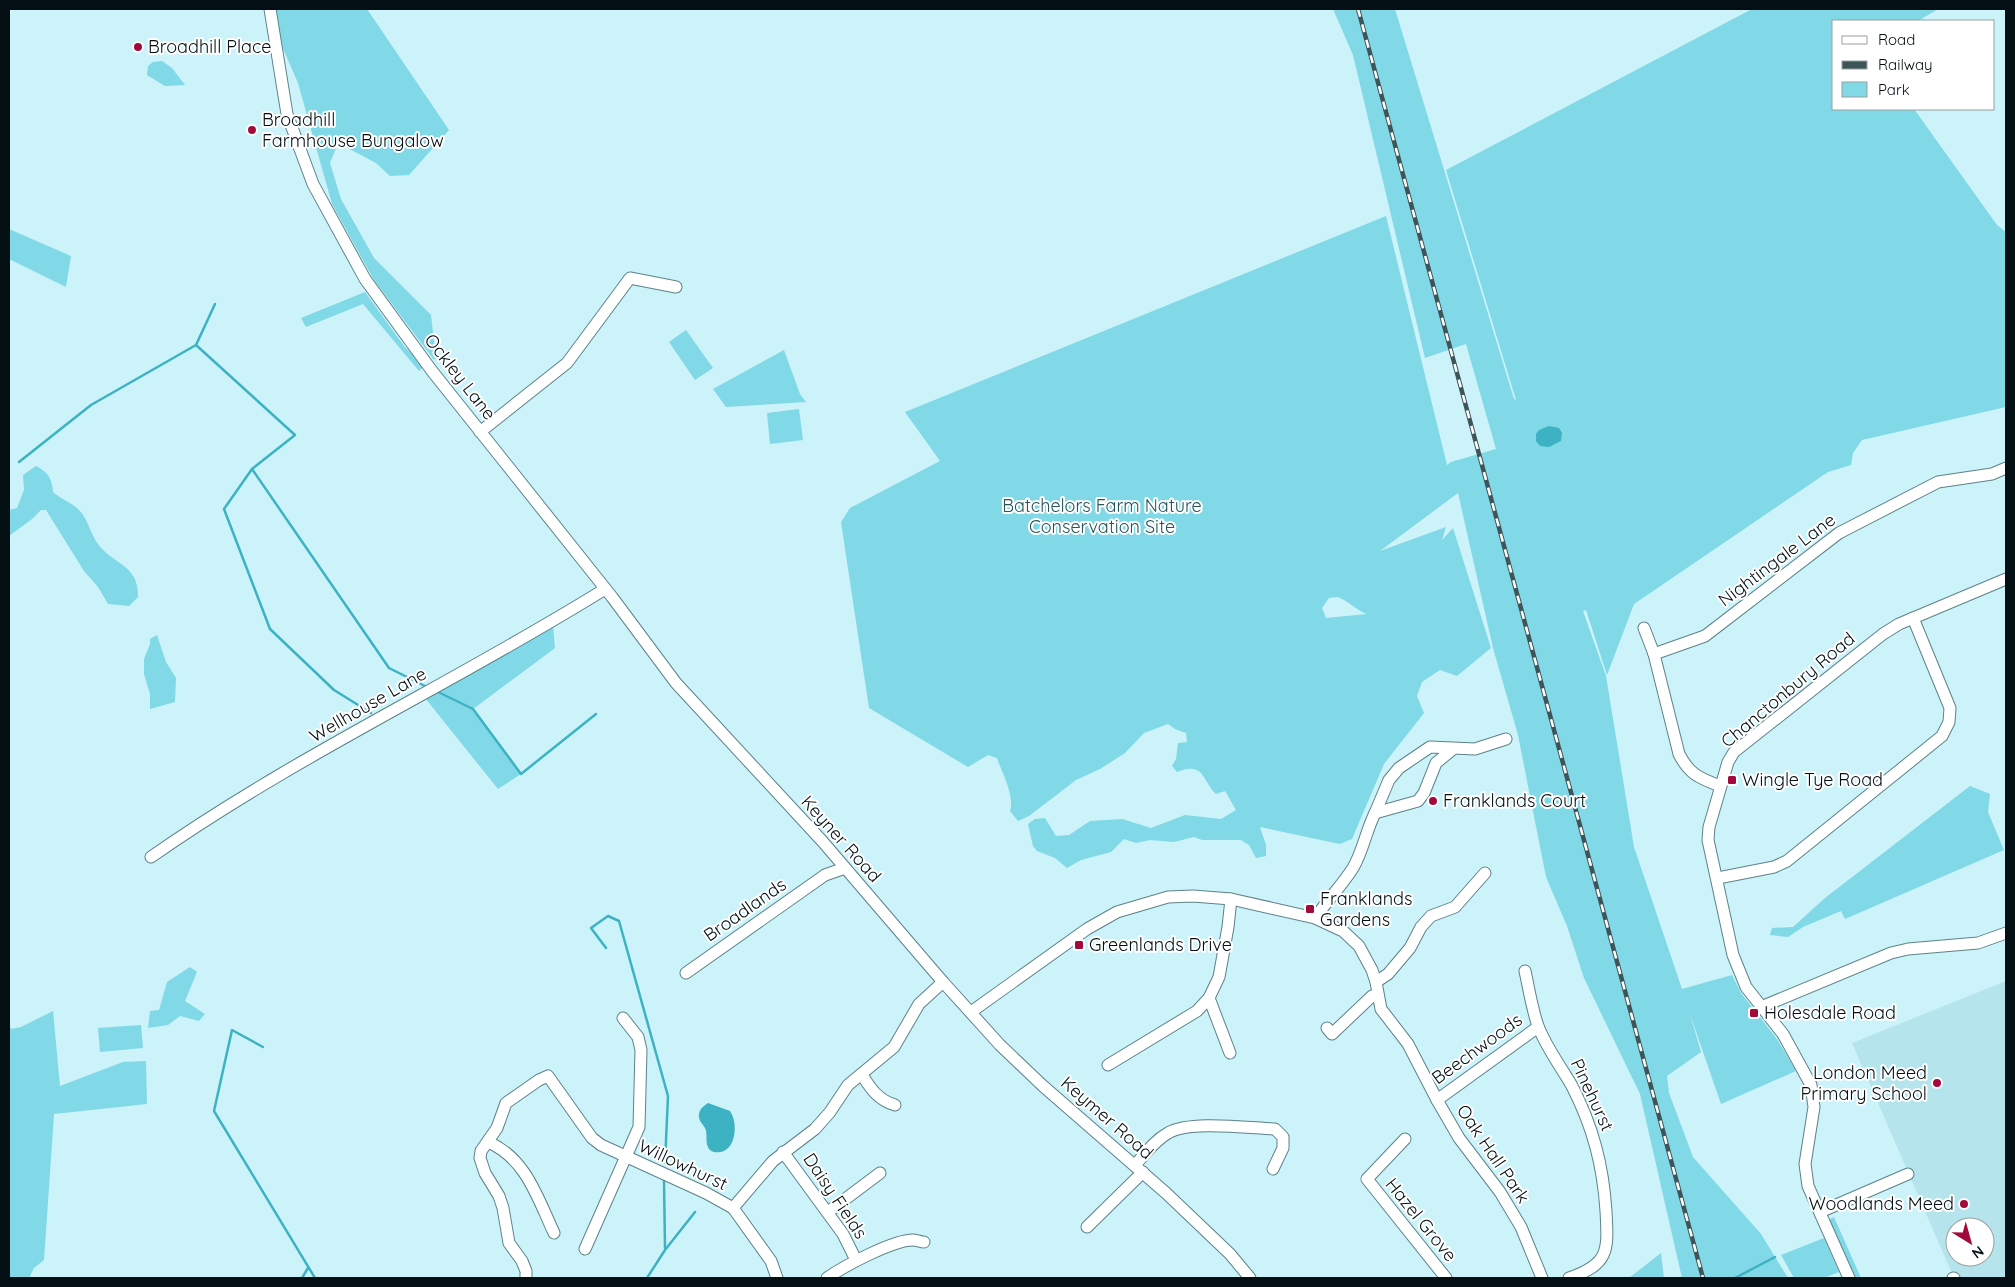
<svg xmlns="http://www.w3.org/2000/svg" width="2015" height="1287" font-family="Quicksand,sans-serif">
	<rect width="100%" height="100%" fill="#cbf3f9"/>
	<path fill="#b5e4ed" fill-rule="evenodd" d="M 2006,981 L 2006,1278 L 1954,1278 L 1852,1043 ZM 1955,1227 L 1985,1227 L 1985,1257 L 1955,1257 Z"/>
	<g fill="#81d8e6" fill-rule="evenodd">
		<path d="M 266,9 L 367,9 L 449,130 L 409,175 L 390,176 L 376,163 L 338,143 L 330,163 L 341,199 L 374,258 L 431,315 L 436,358 L 434,360 L 374,280 L 332,204 L 298,83 Z"/>
		<path d="M 1333,9 L 1395,9 L 1514,399 L 1516,400 L 1446,170 L 1752,9 L 1938,9 L 1918,21 L 1834,21 L 1834,109 L 1914,109 L 1997,225 L 2006,232 L 2006,407 L 1862,440 L 1853,453 L 1851,465 L 1828,472 L 1634,604 L 1607,675 L 1586,610 L 1583,611 L 1606,676 L 1634,847 L 1682,989 L 1732,975 L 1741,993 L 1777,1039 L 1796,1071 L 1721,1104 L 1690,1014 L 1701,1052 L 1667,1076 L 1669,1093 L 1693,1157 L 1761,1234 L 1788,1278 L 1682,1278 L 1640,1094 L 1584,978 L 1567,926 L 1546,877 L 1518,735 L 1493,648 L 1458,493 L 1380,551 L 1446,527 L 1442,540 L 1453,528 L 1491,648 L 1457,676 L 1440,670 L 1422,682 L 1417,696 L 1424,713 L 1384,764 L 1352,839 L 1340,844 L 1260,827 L 1266,845 L 1266,856 L 1256,858 L 1249,845 L 1241,840 L 1202,840 L 1194,837 L 1174,842 L 1150,840 L 1136,843 L 1124,839 L 1111,852 L 1081,860 L 1067,868 L 1055,858 L 1037,851 L 1033,846 L 1028,824 L 1035,819 L 1045,818 L 1056,836 L 1069,835 L 1090,821 L 1122,819 L 1151,828 L 1185,815 L 1221,819 L 1236,810 L 1225,791 L 1216,794 C 1202,781 1205,761 1177,772 L 1172,766 L 1176,759 L 1178,743 L 1187,742 L 1186,733 L 1175,729 L 1168,724 L 1144,733 L 1125,753 L 1100,769 L 1076,780 L 1029,816 L 1018,821 L 1010,811 C 1015,796 1002,773 997,758 L 988,755 L 968,767 L 869,708 L 841,522 L 850,508 L 940,461 L 905,412 L 1386,216 L 1447,465 L 1451,462 L 1496,449 L 1466,344 L 1425,358 L 1353,55 ZM 1338,597 C 1348,601 1359,612 1367,614 L 1326,618 L 1322,608 L 1329,598 Z"/>
		<path d="M 162,61 L 172,68 L 185,85 L 165,86 L 147,75 L 148,66 L 153,62 Z"/>
		<path d="M 9,229 L 71,256 L 66,287 L 9,259 Z"/>
		<path d="M 365,292 L 404,346 L 424,366 L 419,371 L 363,304 L 306,327 L 301,318 Z"/>
		<path d="M 686,330 L 713,368 L 695,380 L 669,342 Z"/>
		<path d="M 784,350 L 800,394 L 806,402 L 726,407 L 713,389 Z"/>
		<path d="M 799,409 L 803,440 L 770,444 L 767,413 Z"/>
		<path d="M 36,466 C 48,472 52,478 53,492 C 61,499 71,502 79,510 C 88,519 90,533 98,544 C 113,565 139,564 138,597 L 129,606 L 108,604 L 98,587 L 84,571 L 46,510 L 41,510 L 32,519 L 9,536 L 9,510 L 17,508 L 24,490 L 23,475 Z"/>
		<path d="M 553,627 L 555,648 L 473,709 L 521,774 L 498,789 L 425,698 Z"/>
		<path d="M 157,635 L 166,662 L 176,678 L 175,702 L 150,709 L 150,694 L 144,674 L 144,659 L 150,644 L 150,639 Z"/>
		<path d="M 1970,786 L 1990,794 L 1988,812 L 2004,850 L 1845,919 L 1841,911 L 1803,927 L 1788,937 L 1770,935 L 1772,928 L 1793,927 L 1825,898 Z"/>
		<path d="M 190,967 L 197,972 L 185,1001 L 205,1014 L 199,1021 L 180,1016 L 168,1025 L 148,1028 L 150,1011 L 159,1010 L 167,982 Z"/>
		<path d="M 53,1011 L 60,1086 L 123,1062 L 146,1061 L 147,1104 L 54,1114 L 44,1260 L 34,1268 L 29,1278 L 9,1278 L 9,1024 L 11,1029 L 21,1027 Z"/>
		<path d="M 141,1025 L 143,1048 L 100,1052 L 98,1028 Z"/>
		<path d="M 1834,1217 L 1861,1278 L 1853,1278 L 1828,1220 Z"/>
		<path d="M 1824,1238 L 1839,1272 L 1824,1278 L 1794,1278 L 1781,1255 Z"/>
		<path d="M 1661,1253 L 1664,1278 L 1629,1278 Z"/>
	</g>
	<g fill="#3db2c3">
		<path d="M 1549,426 L 1559,428 L 1562,433 L 1561,441 L 1549,447 L 1540,446 L 1536,441 L 1536,434 L 1539,430 Z"/>
		<path d="M 708,1103 L 730,1111 C 739,1124 736,1156 714,1152 C 711,1151 709,1150 708,1147 C 705,1141 708,1134 705,1128 C 702,1123 698,1120 699,1114 C 700,1108 704,1106 708,1103 Z"/>
	</g>
	<g fill="none" stroke-linecap="round" stroke-linejoin="round">
		<g stroke="#3db2c3" stroke-width="2.5">
			<path d="M 196,345 L 295,435 L 252,469 L 224,509 L 270,629 L 334,690 L 371,713"/>
			<path d="M 19,462 L 91,405 L 196,345 L 215,304"/>
			<path d="M 252,469 L 389,668 L 427,687"/>
			<path d="M 436,691 L 473,709 L 521,774 L 596,714"/>
			<path d="M 606,948 L 591,928 L 608,916 L 619,921 L 668,1096 L 665,1163"/>
			<path d="M 263,1047 L 232,1030 L 214,1111 L 315,1278"/>
			<path d="M 664,1180 L 665,1248"/>
			<path d="M 302,1278 L 308,1268"/>
			<path d="M 647,1278 L 665,1250 L 695,1212"/>
			<path d="M 1735,1278 L 1775,1257"/>
		</g>
		<defs>
			<g id="minor">
				<path d="M 270,9 L 287,114 L 313,184 L 365,279 L 432,371 L 612,597 L 676,683 L 823,842 L 943,982 L 1000,1045 L 1043,1086 L 1166,1193 L 1230,1254 L 1250,1278"/>
				<path d="M 480,432 L 567,363 L 630,278 L 676,287"/>
				<path d="M 1644,628 L 1654,654 L 1679,754 C 1689,774 1699,778 1720,786"/>
				<path d="M 1654,654 L 1705,636 L 1839,533 L 1938,482 L 1992,474 L 2006,468"/>
				<path d="M 1375,813 L 1389,780 L 1399,768 L 1430,747 L 1475,749 L 1506,739"/>
				<path d="M 151,857 C 295,756 456,682 605,589"/>
				<path d="M 1718,878 L 1774,867 L 1787,861 L 1942,736 L 1949,722 L 1950,708 L 1913,618"/>
				<path d="M 1315,918 C 1327,901 1342,885 1353,868 C 1363,851 1366,831 1375,813 L 1418,801 L 1424,793 L 1436,763 L 1453,749"/>
				<path d="M 1525,971 C 1529,989 1532,1009 1538,1026 C 1546,1047 1561,1067 1572,1086 C 1593,1127 1603,1165 1606,1211 C 1608,1250 1610,1264 1569,1278"/>
				<path d="M 686,973 L 825,875 L 845,868"/>
				<path d="M 1376,982 L 1388,974 L 1410,948 L 1421,927 L 1431,916 L 1455,907 L 1485,873"/>
				<path d="M 1209,998 L 1230,1053"/>
				<path d="M 1761,1007 L 1891,953 L 1908,949 L 1978,943 L 2006,933"/>
				<path d="M 971,1012 L 1087,929 L 1117,912 L 1168,897 L 1193,896 L 1231,899 L 1315,918 L 1343,931 L 1359,946 L 1372,970 L 1376,982 L 1381,1009 L 1408,1044 L 1437,1100 L 1459,1138 L 1500,1192 L 1521,1227 L 1542,1278"/>
				<path d="M 1327,1028 L 1332,1034 L 1372,996 L 1377,994"/>
				<path d="M 1108,1065 L 1197,1011 L 1209,998 L 1219,977 L 1228,927 L 1231,899"/>
				<path d="M 862,1075 C 871,1089 878,1100 895,1105"/>
				<path d="M 1437,1100 L 1538,1027"/>
				<path d="M 1405,1139 L 1367,1179 L 1446,1278"/>
				<path d="M 488,1142 C 526,1158 538,1199 554,1233"/>
				<path d="M 783,1152 L 843,1234 L 856,1260"/>
				<path d="M 1135,1165 C 1145,1154 1154,1141 1168,1133 C 1189,1120 1249,1128 1275,1129 L 1283,1137 L 1283,1148 L 1273,1169"/>
				<path d="M 733,1208 L 771,1261 L 777,1278"/>
				<path d="M 828,1212 L 880,1173"/>
				<path d="M 1820,1212 L 1908,1174"/>
				<path d="M 1087,1227 L 1143,1172"/>
				<path d="M 585,1249 L 639,1127 L 641,1050 L 638,1037 L 623,1018"/>
				<path d="M 526,1278 L 526,1271 L 522,1261 L 509,1243 L 503,1208 L 499,1196 L 485,1173 L 480,1158 L 481,1151 L 497,1128 L 506,1103 L 539,1080 L 548,1076 L 592,1138 L 601,1145 L 706,1193 L 733,1208 L 773,1161 L 815,1129 L 830,1112 L 848,1085 L 894,1047 L 919,1004 L 943,982"/>
				<path d="M 827,1278 C 844,1266 893,1240 913,1240 C 916,1240 921,1242 924,1242"/>
				<path d="M 1849,1278 L 1808,1186 L 1805,1164 L 1814,1107 L 1811,1085 L 1783,1034 L 1746,987 L 1733,955 L 1708,840 L 1709,827 L 1728,762 L 1734,752 L 1883,634 L 1899,624 L 2006,579"/>
				<path d="M 1953,1278 L 1954,1278"/>
			</g>
		</defs>
		<use href="#minor" stroke="#5d8288" stroke-width="13"/>
		<use href="#minor" stroke="#fff" stroke-width="11"/>
		<defs>
			<path id="rail" d="M 1358,9 L 1703,1278"/>
		</defs>
		<use href="#rail" stroke="#3f5458" stroke-width="4.5"/>
		<use href="#rail" stroke="#fff" stroke-width="2.5" stroke-dasharray="8" stroke-linecap="butt"/>
	</g>
	<g fill="#a4093c" stroke="#fff" stroke-width="2">
		<circle cx="138" cy="47" r="5"/>
		<circle cx="252" cy="130" r="5"/>
		<rect x="1727" y="775" width="10" height="10" rx="2.5"/>
		<circle cx="1433" cy="801" r="5"/>
		<rect x="1305" y="904" width="10" height="10" rx="2.5"/>
		<rect x="1074" y="940" width="10" height="10" rx="2.5"/>
		<rect x="1749" y="1008" width="10" height="10" rx="2.5"/>
		<circle cx="1937" cy="1083" r="5"/>
		<circle cx="1964" cy="1204" r="5"/>
	</g>
	<g text-anchor="middle" stroke-width="4" stroke-linejoin="round" paint-order="stroke">
		<g font-size="18" fill="#030f12" stroke="#fff" text-anchor="start">
			<text x="148" y="53">Broadhill Place</text>
			<text x="262" y="126">Broadhill<tspan x="262" dy="21">Farmhouse Bungalow</tspan></text>
			<text x="1742" y="786">Wingle Tye Road</text>
			<text x="1443" y="807">Franklands Court</text>
			<text x="1320" y="905">Franklands<tspan x="1320" dy="21">Gardens</tspan></text>
			<text x="1089" y="951">Greenlands Drive</text>
			<text x="1764" y="1019">Holesdale Road</text>
			<text x="1927" y="1079" text-anchor="end">London Meed<tspan x="1927" dy="21">Primary School</tspan></text>
			<text x="1954" y="1210" text-anchor="end">Woodlands Meed</text>
		</g>
		<g font-size="18" fill="#030f12" stroke="#fff">
			<text transform="translate(460 377) rotate(52)" y="6">Ockley Lane</text>
			<text transform="translate(1777 560) rotate(-37)" y="6">Nightingale Lane</text>
			<text transform="translate(1788 690) rotate(-40)" y="6">Chanctonbury Road</text>
			<text transform="translate(368 705) rotate(-30)" y="6">Wellhouse Lane</text>
			<text transform="translate(841 839) rotate(48)" y="6">Keyner Road</text>
			<text transform="translate(745 910) rotate(-35)" y="6">Broadlands</text>
			<text transform="translate(1477 1049) rotate(-36)" y="6">Beechwoods</text>
			<text transform="translate(1592 1095) rotate(65)" y="6">Pinehurst</text>
			<text transform="translate(1107 1118) rotate(41)" y="6">Keymer Road</text>
			<text transform="translate(1493 1154) rotate(56)" y="6">Oak Hall Park</text>
			<text transform="translate(683 1165) rotate(25)" y="6">Willowhurst</text>
			<text transform="translate(835 1196) rotate(56)" y="6">Daisy Fields</text>
			<text transform="translate(1421 1220) rotate(51)" y="6">Hazel Grove</text>
		</g>
		<g font-size="18" fill="#24555c" stroke="#fff">
			<text x="1102" y="512">Batchelors Farm Nature<tspan x="1102" dy="21">Conservation Site</tspan></text>
		</g>
	</g>
	<rect width="2015" height="1287" fill="none" stroke="#030f12" stroke-width="20"/>
	<rect x="1832" y="20" width="162" height="90" fill="#ffffff" stroke="#9a9fa0"/>
	<rect x="1842" y="36" width="25" height="8" fill="#ffffff" stroke="#9a9fa0"/>
	<text x="1878" y="45" font-size="15" fill="#030f12">Road</text>
	<rect x="1842" y="61" width="25" height="8" fill="#3f5458" stroke="#9a9fa0"/>
	<text x="1878" y="70" font-size="15" fill="#030f12">Railway</text>
	<rect x="1842" y="82" width="25" height="15" fill="#81d8e6" stroke="#9a9fa0"/>
	<text x="1878" y="95" font-size="15" fill="#030f12">Park</text>
	<g transform="translate(1970 1242) rotate(143)"><circle r="24" fill="#ffffff" stroke="#9a9fa0"/>
	<path d="M0-4L9 19L0 12L-9 19Z" fill="#a4093c"/>
	<text y="-8" font-size="14" font-weight="bold" text-anchor="middle" fill="#030f12">N</text>
	</g>
</svg>
